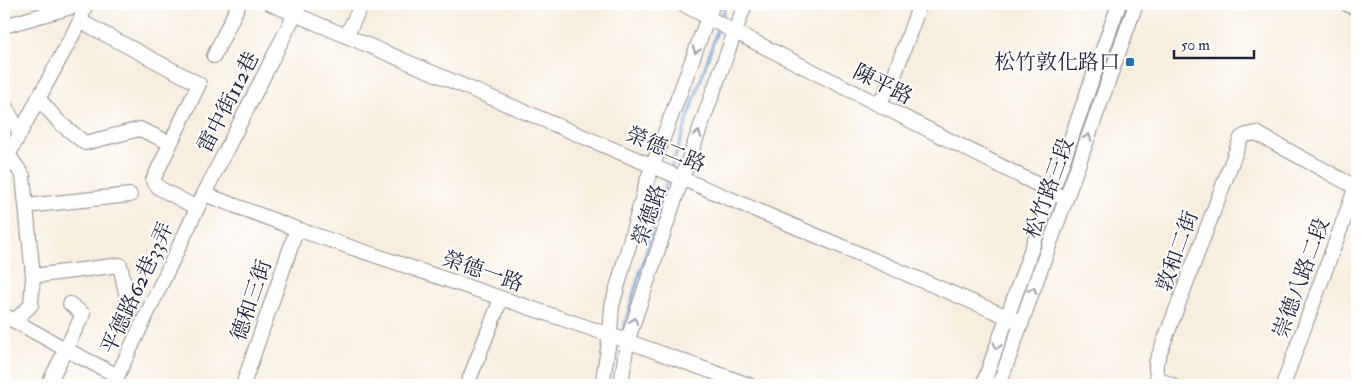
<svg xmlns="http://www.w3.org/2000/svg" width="1361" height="389" font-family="'IM FELL Double Pica','Noto Serif TC',serif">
	<rect width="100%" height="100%" fill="#fff"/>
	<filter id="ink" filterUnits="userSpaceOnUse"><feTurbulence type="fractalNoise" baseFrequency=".02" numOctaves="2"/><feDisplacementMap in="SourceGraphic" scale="10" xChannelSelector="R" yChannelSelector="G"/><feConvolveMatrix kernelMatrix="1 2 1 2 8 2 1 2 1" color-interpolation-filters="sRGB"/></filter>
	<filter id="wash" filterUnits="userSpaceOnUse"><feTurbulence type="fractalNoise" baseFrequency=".0096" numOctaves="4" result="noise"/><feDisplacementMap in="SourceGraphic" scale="20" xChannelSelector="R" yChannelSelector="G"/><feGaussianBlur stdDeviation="1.12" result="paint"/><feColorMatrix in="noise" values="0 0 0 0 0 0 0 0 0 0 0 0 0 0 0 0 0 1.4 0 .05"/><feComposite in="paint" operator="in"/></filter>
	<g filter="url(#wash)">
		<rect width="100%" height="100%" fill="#f8eede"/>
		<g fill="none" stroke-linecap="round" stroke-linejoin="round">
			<g stroke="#689ed5" stroke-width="3">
				<path d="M 721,20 L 726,4"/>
				<path d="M 671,169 L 718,28"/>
				<path d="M 623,330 L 668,178"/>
			</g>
		</g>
	</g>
	<g filter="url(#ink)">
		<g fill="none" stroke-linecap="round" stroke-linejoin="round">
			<defs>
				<g id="minor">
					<path d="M 271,4 L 1022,323"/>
					<path d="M 683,4 L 735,32 L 1066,199"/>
					<path d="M 1347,4 L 1357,9"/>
					<path d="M 80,21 L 199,84 L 153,180 L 159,188 L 197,208"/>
					<path d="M 4,26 L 82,4"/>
					<path d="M 346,36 L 362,4"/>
					<path d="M 214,56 L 239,4"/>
					<path d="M 38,98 L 60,123 L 85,143 L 140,129 L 170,143"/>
					<path d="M 4,104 L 20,133"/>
					<path d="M 879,104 L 894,76 L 920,4"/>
					<path d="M 8,154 L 23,176 L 33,276 L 31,305 L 14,321"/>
					<path d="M 4,163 L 80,21 L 86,4"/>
					<path d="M 204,194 L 297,229 L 610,335 L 749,385"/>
					<path d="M 26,206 L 130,195"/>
					<path d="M 33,276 L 120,265 L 129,307"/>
					<path d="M 4,315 L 67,350 L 118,376"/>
					<path d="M 48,385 L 83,314 L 70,304"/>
					<path d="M 113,385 L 204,194 L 300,4"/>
					<path d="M 243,385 L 297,229"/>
					<path d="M 467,385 L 501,299"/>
					<path d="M 602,385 L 610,335 L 612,306 L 647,181 L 713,4"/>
					<path d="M 621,385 L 627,342 L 682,178 L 745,4"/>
					<path d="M 983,385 L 1119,4"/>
					<path d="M 999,385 L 1136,4"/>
					<path d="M 1172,385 C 1159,380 1155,378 1156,363 L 1241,138 L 1246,135 L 1256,133 L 1357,188"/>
					<path d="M 1283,385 L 1357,184"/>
				</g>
			</defs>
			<use href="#minor" stroke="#8d888c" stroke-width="16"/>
			<use href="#minor" stroke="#fff" stroke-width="14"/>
		</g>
		<defs><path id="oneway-chevron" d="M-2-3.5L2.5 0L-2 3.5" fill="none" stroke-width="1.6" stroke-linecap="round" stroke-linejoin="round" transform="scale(1.25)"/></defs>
		<g stroke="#9c9ca7">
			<use href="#oneway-chevron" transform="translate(696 50) rotate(111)"/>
			<use href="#oneway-chevron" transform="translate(698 134) rotate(-70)"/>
			<use href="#oneway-chevron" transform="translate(1088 137) rotate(-70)"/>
			<use href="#oneway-chevron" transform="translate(1033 290) rotate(-70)"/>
			<use href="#oneway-chevron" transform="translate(634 321) rotate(-71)"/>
			<use href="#oneway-chevron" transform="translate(997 346) rotate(109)"/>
		</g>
	</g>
	<rect fill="#1f6fb2" stroke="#fff" stroke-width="2" x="1125" y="57" width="10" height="10" rx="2.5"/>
	<g text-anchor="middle" stroke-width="4" stroke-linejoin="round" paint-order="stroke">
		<g font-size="21" fill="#22223b" stroke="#fff" text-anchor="end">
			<text x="1120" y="69">松竹敦化路口</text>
		</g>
		<g font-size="21" fill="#22223b" stroke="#fff">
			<text transform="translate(883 84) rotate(27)" y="7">陳平路</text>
			<text transform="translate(228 102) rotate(-63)" y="7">雷中街112巷</text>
			<text transform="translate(666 149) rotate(23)" y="7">榮德二路</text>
			<text transform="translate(1049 188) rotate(-70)" y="7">松竹路三段</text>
			<text transform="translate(649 215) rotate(-71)" y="7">榮德路</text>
			<text transform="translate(1177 251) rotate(-70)" y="7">敦和二街</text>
			<text transform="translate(483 271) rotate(19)" y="7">榮德一路</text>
			<text transform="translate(1301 278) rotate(-70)" y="7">崇德八路二段</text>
			<text transform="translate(137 288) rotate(-65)" y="7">平德路62巷33弄</text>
			<text transform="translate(251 300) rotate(-71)" y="7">德和三街</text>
		</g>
	</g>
	<rect width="1361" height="389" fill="none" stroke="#fff" stroke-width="20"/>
	<path d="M1174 50v8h80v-8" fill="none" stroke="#22223b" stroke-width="2.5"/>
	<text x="1181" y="50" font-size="15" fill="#22223b" stroke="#ffffff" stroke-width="4" paint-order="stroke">50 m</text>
</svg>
